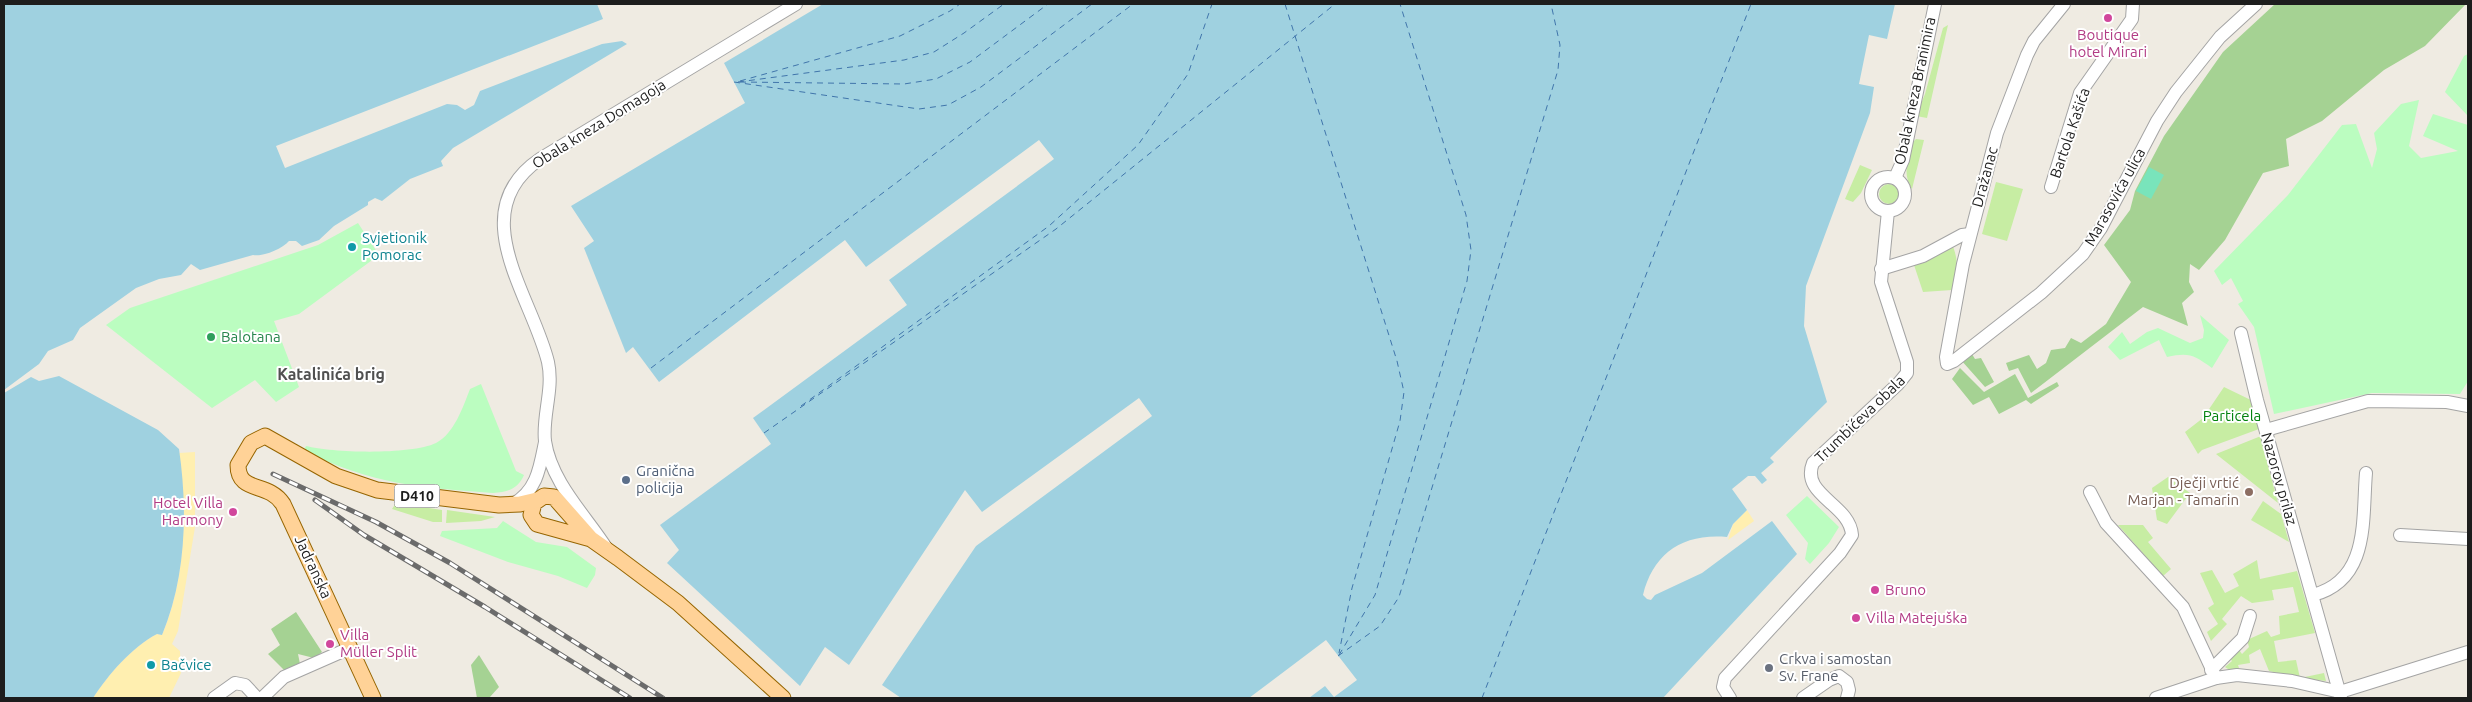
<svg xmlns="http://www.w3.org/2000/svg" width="2472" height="702" font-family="Ubuntu,sans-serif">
	<rect width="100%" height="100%" fill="#efebe2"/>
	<g fill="#c7eda3">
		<path d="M 1948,25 L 1927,118 L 1916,116 L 1925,94 L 1943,28 Z"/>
		<path d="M 1916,139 L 1924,140 L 1912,189 C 1902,173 1908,159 1913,142 Z"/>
		<path d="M 1860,165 L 1872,170 L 1861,193 L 1853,202 L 1845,199 Z"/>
		<path d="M 1996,182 L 2023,189 L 2007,241 L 1982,234 Z"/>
		<circle cx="1889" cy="194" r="10"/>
		<path d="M 1952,244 C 1959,261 1958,272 1952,290 L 1923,292 L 1914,265 Z"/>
		<path d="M 2224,387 L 2255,402 L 2259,429 L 2202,450 L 2198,454 L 2185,432 L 2203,418 Z"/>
		<path d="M 2261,436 L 2262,443 L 2278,503 L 2216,454 Z"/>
		<path d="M 2168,477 L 2190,493 L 2167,524 L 2157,520 L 2152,488 Z"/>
		<path d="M 2263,501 L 2281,514 L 2289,542 L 2251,520 Z"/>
		<path d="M 396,503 L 442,510 L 442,522 L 433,522 L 392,509 Z"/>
		<path d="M 447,510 L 495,517 L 481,521 L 446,523 Z"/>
		<path d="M 2118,525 L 2143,525 L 2153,538 L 2148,542 L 2171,569 L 2163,576 Z"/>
		<path d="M 2257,560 L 2260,579 L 2297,571 L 2315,633 L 2274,641 L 2278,662 L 2296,660 L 2300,678 L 2324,673 L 2326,681 L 2300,678 L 2269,671 L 2260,649 L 2249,655 L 2250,663 L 2238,665 L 2240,671 L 2231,671 L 2225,667 L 2232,661 L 2228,656 L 2237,647 L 2242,654 L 2249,647 L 2247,640 L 2267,631 L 2271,637 L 2280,634 L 2279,616 L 2299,612 L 2293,587 L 2272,590 L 2274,600 L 2252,603 L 2241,596 L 2222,619 L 2227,624 L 2211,641 L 2207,632 L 2218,624 L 2208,608 L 2214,604 L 2200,573 L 2212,570 L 2225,593 L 2239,586 L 2233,574 Z"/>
	</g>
	<g fill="#a5d293">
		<path d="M 2275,4 L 2466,4 L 2425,46 L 2384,70 L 2322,121 L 2286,139 L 2289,166 L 2263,173 L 2225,240 L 2199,270 L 2190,264 L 2189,282 L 2194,292 L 2182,303 L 2188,326 L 2143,307 L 2031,393 L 2018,368 L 2009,371 L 2006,363 L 2029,355 L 2037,369 L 2046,363 L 2051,350 L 2065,348 L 2071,338 L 2081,343 L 2106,324 L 2131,282 L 2104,245 L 2130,210 L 2135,191 L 2164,136 L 2223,52 Z"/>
		<path d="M 1970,351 L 1975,359 L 1981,358 L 1994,382 L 1985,387 L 1961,360 Z"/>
		<path d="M 1960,368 L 1984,392 L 2015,374 L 2028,398 L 2057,382 L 2059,386 L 2031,404 L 2026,400 L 1999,414 L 1989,397 L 1973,405 L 1952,379 Z"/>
		<path d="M 296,612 L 322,652 L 314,658 L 298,654 L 300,664 L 286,672 L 268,654 L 280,645 L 271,629 Z"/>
		<path d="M 479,655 L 499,687 L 489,698 L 477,698 L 471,665 Z"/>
	</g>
	<g fill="#ffefb0">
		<path d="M 195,452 L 195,527 L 178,631 L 172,644 L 180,651 L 181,673 L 169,698 L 93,698 C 108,675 132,647 157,634 L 162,635 C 186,579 187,512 179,453 Z"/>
		<path d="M 1747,510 L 1754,521 L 1728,540 L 1733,524 Z"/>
	</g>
	<g fill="#bbfdc0">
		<path d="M 2468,54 L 2468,116 L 2445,92 L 2464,56 Z"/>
		<path d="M 2419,100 L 2409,146 L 2421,158 L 2458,151 L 2423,136 L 2433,114 L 2468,125 L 2468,381 L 2460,394 L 2372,393 L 2274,414 L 2254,327 L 2238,304 L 2243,301 L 2231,278 L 2222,285 L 2214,271 L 2288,195 L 2342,125 L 2356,124 L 2372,168 L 2377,149 L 2374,133 L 2401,104 Z"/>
		<path d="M 358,223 L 379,255 L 299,314 L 274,321 L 299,387 L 276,402 L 255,380 L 212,408 L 106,325 L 130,308 L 318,245 Z"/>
		<path d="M 2200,315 L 2229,340 L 2212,368 C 2194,355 2189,352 2167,357 L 2159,340 L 2120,360 L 2108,347 L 2122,332 L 2130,344 L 2147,332 L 2158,328 L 2190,343 L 2203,338 L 2204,330 Z"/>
		<path d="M 481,384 L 516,471 L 524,475 C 518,489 508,492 493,493 C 423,488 368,484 304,450 L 306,446 C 333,453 411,455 436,443 C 454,434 463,407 470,389 Z"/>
		<path d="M 1807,496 L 1839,527 L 1829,543 L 1810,564 L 1805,559 L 1808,543 L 1786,515 Z"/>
		<path d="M 503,521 L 536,542 L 567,547 L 596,568 L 595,575 L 587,588 L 558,576 L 508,562 L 440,536 L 442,531 L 497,528 Z"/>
	</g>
	<path fill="#79e4bb" d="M 2149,167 L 2164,175 L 2151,199 L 2136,191 Z"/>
	<g fill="#9fd1e0">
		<path d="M 4,4 L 597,4 L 603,19 L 276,146 L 285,168 L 447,104 L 457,105 L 465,110 L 474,105 L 480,91 L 602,44 L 622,41 L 627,44 L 453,148 L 441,161 L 443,166 L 410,179 L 382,201 L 375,198 L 368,202 L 368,205 L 334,226 L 319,240 L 302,246 L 296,241 L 289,241 C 282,249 263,257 253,255 L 200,270 L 191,264 L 181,275 L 159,279 L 136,288 L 80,328 L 73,340 L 48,351 L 39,364 L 4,390 Z"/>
		<path d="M 823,4 L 1895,4 L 1887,39 L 1869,35 L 1859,84 L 1874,87 L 1870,113 L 1806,286 L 1804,326 L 1827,402 L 1770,458 L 1774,462 L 1761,473 L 1767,480 L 1762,484 L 1755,476 L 1748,476 L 1732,489 L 1747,510 L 1733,524 L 1727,537 C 1682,533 1653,554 1643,595 L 1647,599 L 1651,600 L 1655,595 L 1702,573 L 1772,521 L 1797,554 L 1663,698 L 1309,698 L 1325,686 L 1334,697 L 1357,680 L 1326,640 L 1249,698 L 901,698 L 882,685 L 976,546 L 1152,416 L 1139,398 L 982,512 L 965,490 L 849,665 L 825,647 L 800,686 L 667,563 L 679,550 L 660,525 L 771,444 L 753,418 L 907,305 L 889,280 L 1054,159 L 1039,140 L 866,267 L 845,240 L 659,382 L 633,347 L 626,353 L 584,248 L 594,241 L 571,206 L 745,103 L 724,63 Z"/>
		<path d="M 59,376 L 158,430 L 179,449 C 188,510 186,578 162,635 L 157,634 C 132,647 108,675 93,698 L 4,698 L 4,393 L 31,377 L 39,381 Z"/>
	</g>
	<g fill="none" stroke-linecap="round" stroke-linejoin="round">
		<g stroke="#4075ab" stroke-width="1" stroke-dasharray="6 5" stroke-linecap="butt">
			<path d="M 1285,4 L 1397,361 L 1404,392 L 1400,421 L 1352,588 L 1339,653"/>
			<path d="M 740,81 L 900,36 L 950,11 L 960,4"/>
			<path d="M 734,82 L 919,109 L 948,105 L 981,87 L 1092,4"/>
			<path d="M 738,82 L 904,60 L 934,52 L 964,33 L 1004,4"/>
			<path d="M 740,82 L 904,84 L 936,79 L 970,62 L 1048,4"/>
			<path d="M 651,368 L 1133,4"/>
			<path d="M 801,406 L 1049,226 L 1138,145 L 1188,74 L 1212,4"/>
			<path d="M 764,433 L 1056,229 L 1335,4"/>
			<path d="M 1339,655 L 1375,595 L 1467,281 L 1471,250 L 1466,215 L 1400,4"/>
			<path d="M 1338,656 L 1380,626 L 1399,597 L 1558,70 L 1560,45 L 1551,4"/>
			<path d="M 1482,698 L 1751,4"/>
		</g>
		<defs>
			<g id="minor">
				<path d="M 2064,4 L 2034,41 L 2027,55 L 1997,133 L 1963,264 L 1946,357 L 1947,364 L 1954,361 L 2041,293 L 2083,254 L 2101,228 L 2157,121 L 2176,92 L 2220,37 L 2256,4"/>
				<circle cx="1888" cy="194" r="17"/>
				<path d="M 1895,178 L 1903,160 L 1935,4"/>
				<path d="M 2051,187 L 2080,93 L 2132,19 L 2133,4"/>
				<path d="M 1881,269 L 1923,256 L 1962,235 L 1970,234"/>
				<path d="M 2241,333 L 2257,400 L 2341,698"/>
				<path d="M 2266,430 L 2368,401 L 2447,402 L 2468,406"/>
				<path d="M 2090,492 L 2106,523 L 2183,607 L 2216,678"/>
				<path d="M 513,504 C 537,491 540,467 545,442"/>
				<path d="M 2400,535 L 2468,539"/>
				<path d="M 607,549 C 586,516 551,482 545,441 C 542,416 554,389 548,362 C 532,296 462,212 540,159 L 796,4"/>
				<path d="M 2313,595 C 2370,580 2362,520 2366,473"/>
				<path d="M 2211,670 L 2243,638 L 2250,616"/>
				<path d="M 214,698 L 235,683 L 245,685 L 257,698"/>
				<path d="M 262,698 L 284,677 L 350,648"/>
				<path d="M 1730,698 L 1723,687 L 1725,678 L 1840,553 L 1852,535 C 1850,504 1800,495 1813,463 L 1898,384 L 1907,373 L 1907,362 L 1881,282 L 1888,211"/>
				<path d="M 1803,698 L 1829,680 L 1839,676 L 1847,682 L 1849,690 L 1847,698"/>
				<path d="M 2156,698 L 2216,678 L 2237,675 L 2292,681 L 2340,692 L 2468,652"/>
			</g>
			<g id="major">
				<path d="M 591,539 L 554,497 L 544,496 L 534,503 L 531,515 L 537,524 L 591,539 L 618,558 L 678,603 L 783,698"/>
				<path d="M 373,698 L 283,504 C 268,481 238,494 238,465 L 251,443 L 265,436 L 336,476 L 377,490 L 499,505 L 520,504 L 537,500"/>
			</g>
		</defs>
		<use href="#minor" stroke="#a4a4a4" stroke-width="14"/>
		<use href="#major" stroke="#966500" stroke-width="17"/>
		<use href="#minor" stroke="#fff" stroke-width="12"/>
		<use href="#major" stroke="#ffd297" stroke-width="15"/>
		<defs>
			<g id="rail">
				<path d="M 273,474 L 376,522 L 450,563 L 663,698"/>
				<path d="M 315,500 L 364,535 L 485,607 L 630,698"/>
			</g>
		</defs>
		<use href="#rail" stroke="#6b6b6b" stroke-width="5"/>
		<use href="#rail" stroke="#fff" stroke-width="3" stroke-dasharray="9" stroke-linecap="butt"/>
	</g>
	<g fill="#d1479c" stroke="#fff" stroke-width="2">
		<circle cx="2108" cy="18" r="5"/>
		<circle cx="233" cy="512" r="5"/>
		<circle cx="1875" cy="590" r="5"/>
		<circle cx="1856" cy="618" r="5"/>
		<circle cx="330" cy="644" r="5"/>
	</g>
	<g fill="#0f9aa8" stroke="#fff" stroke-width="2">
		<circle cx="352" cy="247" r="5"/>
		<circle cx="151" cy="665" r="5"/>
	</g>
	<circle fill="#2e9e5b" stroke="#fff" stroke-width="2" cx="211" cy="337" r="5"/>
	<circle fill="#5c6f8a" stroke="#fff" stroke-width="2" cx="626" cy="480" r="5"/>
	<circle fill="#8d6e63" stroke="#fff" stroke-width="2" cx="2249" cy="492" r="5"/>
	<circle fill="#6b7280" stroke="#fff" stroke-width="2" cx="1769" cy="668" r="5"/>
	<g text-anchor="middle" stroke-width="4" stroke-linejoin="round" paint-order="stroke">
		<rect fill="#fff" stroke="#616161" stroke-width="1" x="394.5" y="484.5" width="45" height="23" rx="4"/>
		<g font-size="14" font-weight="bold" fill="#1d1d1d">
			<text x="417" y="501">D410</text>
		</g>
		<g font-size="15" fill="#b23c85" stroke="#fff" text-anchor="start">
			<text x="2108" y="40" text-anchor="middle">Boutique<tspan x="2108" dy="17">hotel Mirari</tspan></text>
			<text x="223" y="508" text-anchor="end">Hotel Villa<tspan x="223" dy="17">Harmony</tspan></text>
			<text x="1885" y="595">Bruno</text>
			<text x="1866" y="623">Villa Matejuška</text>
			<text x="340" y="640">Villa<tspan x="340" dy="17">Müller Split</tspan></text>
		</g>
		<g font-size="15" fill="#1d1d1d" stroke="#fff">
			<text transform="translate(1915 91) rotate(-78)" y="5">Obala kneza Branimira</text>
			<text transform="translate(599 124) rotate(-32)" y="5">Obala kneza Domagoja</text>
			<text transform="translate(2070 133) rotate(-71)" y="5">Bartola Kašića</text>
			<text transform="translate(1985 177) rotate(-75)" y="5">Dražanac</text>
			<text transform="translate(2115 197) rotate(-61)" y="5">Marasovića ulica</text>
			<text transform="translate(1860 419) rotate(-44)" y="5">Trumbićeva obala</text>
			<text transform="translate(2279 479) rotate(74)" y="5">Nazorov prilaz</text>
			<text transform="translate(313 567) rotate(65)" y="5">Jadranska</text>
		</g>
		<g font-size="15" fill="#0d838f" stroke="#fff" text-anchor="start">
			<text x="362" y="243">Svjetionik<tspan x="362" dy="17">Pomorac</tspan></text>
			<text x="161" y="670">Bačvice</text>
		</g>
		<g font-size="15" fill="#27864d" stroke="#fff" text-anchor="start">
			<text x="221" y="342">Balotana</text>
		</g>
		<g font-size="15" fill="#03820e" stroke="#fff">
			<text x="2232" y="421">Particela</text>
		</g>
		<g font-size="15" fill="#4e5e75" stroke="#fff" text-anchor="start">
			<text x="636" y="476">Granična<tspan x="636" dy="17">policija</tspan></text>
		</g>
		<g font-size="15" fill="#785e54" stroke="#fff" text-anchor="end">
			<text x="2239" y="488">Dječji vrtić<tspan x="2239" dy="17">Marjan - Tamarin</tspan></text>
		</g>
		<g font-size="15" fill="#5b616d" stroke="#fff" text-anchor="start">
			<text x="1779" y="664">Crkva i samostan<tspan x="1779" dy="17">Sv. Frane</tspan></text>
		</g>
		<g font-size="16" font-weight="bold" fill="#505050" stroke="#fff">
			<text x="331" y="380">Katalinića brig</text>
		</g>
	</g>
	<rect width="2472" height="702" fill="none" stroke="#1d1d1d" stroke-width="10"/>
</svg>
